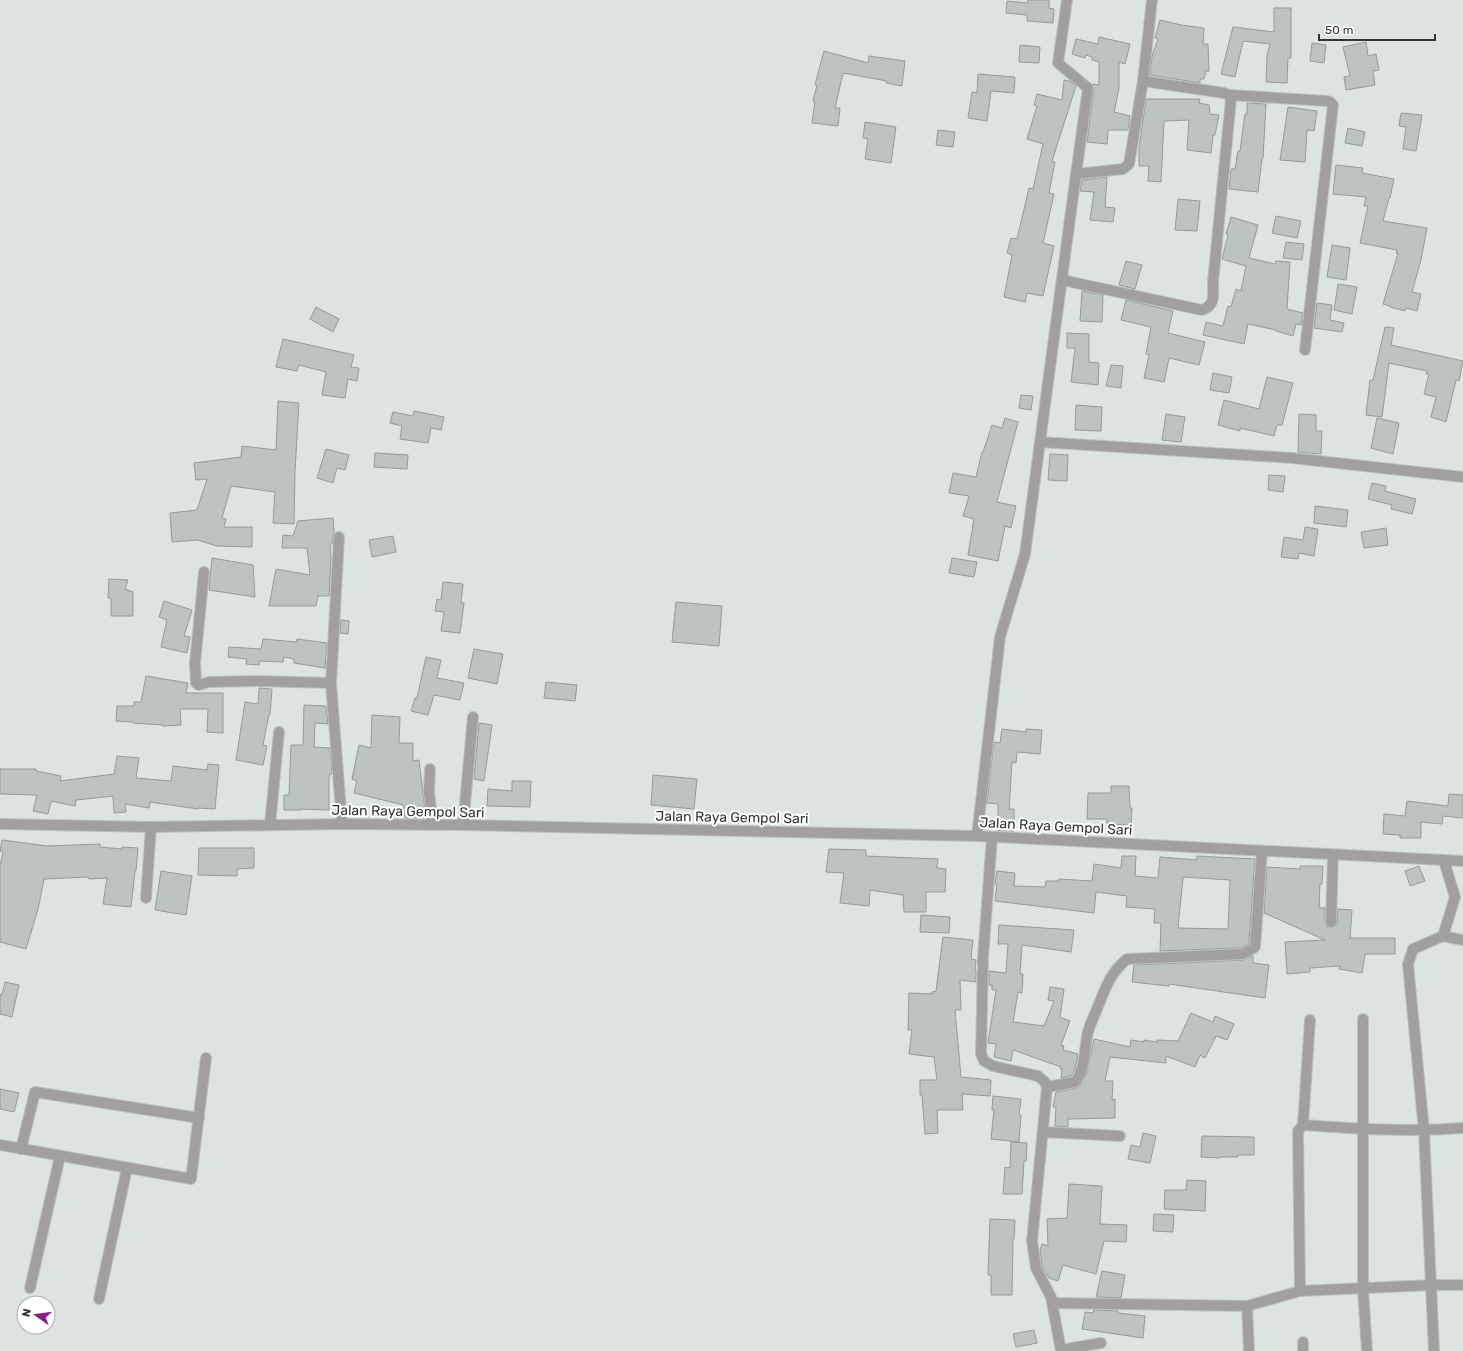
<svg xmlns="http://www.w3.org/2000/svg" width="1463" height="1351" font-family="Rubik,sans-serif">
	<rect width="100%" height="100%" fill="#dde3e3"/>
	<g fill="#bdc3c3" stroke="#949a9a" fill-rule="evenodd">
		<path d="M 1028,0 L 1049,0 L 1049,8 L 1054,9 L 1053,23 L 1027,21 L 1027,15 L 1006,13 L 1007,1 L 1028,3 Z"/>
		<path d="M 1274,8 L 1291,8 L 1291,58 L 1288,58 L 1287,83 L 1266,82 L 1267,55 L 1270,44 L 1243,41 L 1235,77 L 1221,74 L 1233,27 L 1274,32 Z"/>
		<path d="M 1160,20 L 1181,25 L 1204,28 L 1203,44 L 1208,44 L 1209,71 L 1206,71 L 1204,79 L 1200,79 L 1200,83 L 1150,75 L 1152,56 L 1158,39 L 1155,38 Z"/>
		<path d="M 1099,37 L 1130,44 L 1125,64 L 1119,62 L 1119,88 L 1114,112 L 1130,116 L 1128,130 L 1108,130 L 1107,144 L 1087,142 L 1094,89 L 1093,84 L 1099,85 L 1099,62 L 1092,60 L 1092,57 L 1086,55 L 1085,58 L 1072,54 L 1076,39 L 1098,44 Z"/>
		<path d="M 1366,42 L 1368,56 L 1376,54 L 1379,70 L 1373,71 L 1375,85 L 1346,90 L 1344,77 L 1350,76 L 1343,47 Z"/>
		<path d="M 1312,43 L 1326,45 L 1324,63 L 1310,61 Z"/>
		<path d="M 1020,45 L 1040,47 L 1039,63 L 1019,62 Z"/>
		<path d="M 824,51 L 868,63 L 869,56 L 905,61 L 902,86 L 886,83 L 887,81 L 843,73 L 835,108 L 840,108 L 838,126 L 812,123 L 815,102 L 813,101 L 817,85 L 815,85 Z"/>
		<path d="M 978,74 L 1015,77 L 1014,93 L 991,91 L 987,121 L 968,118 L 972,92 L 977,93 Z"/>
		<path d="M 1064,80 L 1070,81 L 1076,86 L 1052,161 L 1055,162 L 1049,193 L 1054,194 L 1043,243 L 1054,246 L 1043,296 L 1027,293 L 1025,302 L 1004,297 L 1012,255 L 1007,253 L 1011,238 L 1017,239 L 1029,188 L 1033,189 L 1043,144 L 1027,139 L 1037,106 L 1034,105 L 1037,94 L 1062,100 Z"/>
		<path d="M 1146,99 L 1200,99 L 1199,103 L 1209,105 L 1210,114 L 1219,115 L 1215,135 L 1213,135 L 1211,153 L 1187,150 L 1189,120 L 1164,121 L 1161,182 L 1148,181 L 1149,166 L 1139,166 L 1139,148 Z"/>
		<path d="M 1247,103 L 1266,104 L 1263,158 L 1262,158 L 1258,192 L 1229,189 L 1231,169 L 1235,169 L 1238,151 L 1240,151 L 1245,114 L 1247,114 Z"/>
		<path d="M 1288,107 L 1317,111 L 1314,131 L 1307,130 L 1305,162 L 1280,160 Z"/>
		<path d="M 1401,113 L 1422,115 L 1416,151 L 1403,149 L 1406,127 L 1399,126 Z"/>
		<path d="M 865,122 L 896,127 L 891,163 L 865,159 L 868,139 L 863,138 Z"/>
		<path d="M 1348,128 L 1365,132 L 1362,146 L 1345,143 Z"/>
		<path d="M 938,130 L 955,132 L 953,147 L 936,145 Z"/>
		<path d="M 1336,165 L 1363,168 L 1362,173 L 1394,179 L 1390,198 L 1389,198 L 1383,221 L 1427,228 L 1421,260 L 1412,292 L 1421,294 L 1417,311 L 1406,308 L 1405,311 L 1390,307 L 1390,306 L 1383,304 L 1398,253 L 1396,253 L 1397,250 L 1360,243 L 1368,206 L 1364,206 L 1366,197 L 1333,194 Z"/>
		<path d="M 1107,177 L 1105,207 L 1115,208 L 1113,222 L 1090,220 L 1094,192 L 1080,191 L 1082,180 Z"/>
		<path d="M 1178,199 L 1200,201 L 1197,231 L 1175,230 Z"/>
		<path d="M 1276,216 L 1301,221 L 1297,238 L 1272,233 Z"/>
		<path d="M 1231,217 L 1258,225 L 1249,258 L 1275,264 L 1276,261 L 1290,262 L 1287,309 L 1303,313 L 1301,325 L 1296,324 L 1293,336 L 1276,331 L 1276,330 L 1248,324 L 1244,344 L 1203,335 L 1206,322 L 1223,326 L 1228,306 L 1231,307 L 1236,289 L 1241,291 L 1246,266 L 1222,259 L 1228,235 L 1226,234 Z"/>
		<path d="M 1286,242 L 1304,244 L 1302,260 L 1283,258 Z"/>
		<path d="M 1332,245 L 1350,248 L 1346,280 L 1327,277 Z"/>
		<path d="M 1126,261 L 1142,265 L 1135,289 L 1119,285 Z"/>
		<path d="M 1338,284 L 1357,287 L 1352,314 L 1334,310 Z"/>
		<path d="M 1082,291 L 1103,295 L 1102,322 L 1080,321 Z"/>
		<path d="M 1126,300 L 1173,311 L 1168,333 L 1205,342 L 1199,365 L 1169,358 L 1164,382 L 1144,378 L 1149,355 L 1146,354 L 1151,327 L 1121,320 Z"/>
		<path d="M 1317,303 L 1332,305 L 1330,320 L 1344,323 L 1342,332 L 1314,328 Z"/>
		<path d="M 316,307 L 339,319 L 333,332 L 310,319 Z"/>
		<path d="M 1385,327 L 1394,328 L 1391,345 L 1463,361 L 1459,381 L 1456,380 L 1446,422 L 1431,417 L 1436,397 L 1424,394 L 1429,374 L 1426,374 L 1427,371 L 1389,363 L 1382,417 L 1366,415 L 1370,380 L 1373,380 Z"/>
		<path d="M 1067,333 L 1089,334 L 1089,362 L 1099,363 L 1098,385 L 1071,382 L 1075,348 L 1067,348 Z"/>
		<path d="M 283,339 L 354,355 L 351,367 L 359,368 L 357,381 L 348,379 L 345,398 L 322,395 L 326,372 L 299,365 L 297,371 L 276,367 Z"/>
		<path d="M 1111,365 L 1123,366 L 1121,388 L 1106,386 Z"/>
		<path d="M 1213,373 L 1232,377 L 1229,393 L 1210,390 Z"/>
		<path d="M 1267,377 L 1293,383 L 1282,425 L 1277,425 L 1274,436 L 1240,428 L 1240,431 L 1218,425 L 1224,400 L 1259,409 Z"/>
		<path d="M 1021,395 L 1033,396 L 1031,410 L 1019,408 Z"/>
		<path d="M 278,401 L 299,403 L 295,471 L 294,524 L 273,523 L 275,492 L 231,486 L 222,518 L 226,519 L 224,527 L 252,527 L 252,547 L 217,546 L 197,540 L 172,542 L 170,513 L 197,510 L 207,479 L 196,480 L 194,463 L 241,457 L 242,446 L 276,450 Z"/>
		<path d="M 1076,405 L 1102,407 L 1101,431 L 1075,430 Z"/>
		<path d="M 414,411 L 444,417 L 441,430 L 431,428 L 428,443 L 400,439 L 402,426 L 390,423 L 393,412 L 413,416 Z"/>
		<path d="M 1166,414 L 1185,417 L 1181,442 L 1162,440 Z"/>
		<path d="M 1299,414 L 1316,415 L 1316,431 L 1322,431 L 1321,454 L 1298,452 Z"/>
		<path d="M 1005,418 L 1018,422 L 997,502 L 1016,506 L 1011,528 L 1005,526 L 998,561 L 968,555 L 974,519 L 963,516 L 969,496 L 949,493 L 953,473 L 976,477 L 982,452 L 983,452 L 992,425 L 1002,428 Z"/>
		<path d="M 1377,418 L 1399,423 L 1393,454 L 1371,448 Z"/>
		<path d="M 326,449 L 349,455 L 345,470 L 337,468 L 333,483 L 317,478 Z"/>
		<path d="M 375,453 L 408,455 L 407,469 L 374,467 Z"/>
		<path d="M 1050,454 L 1068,455 L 1067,481 L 1048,480 Z"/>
		<path d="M 1269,475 L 1285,476 L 1283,492 L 1268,490 Z"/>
		<path d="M 1372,483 L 1386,486 L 1385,491 L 1416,499 L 1412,514 L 1391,509 L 1392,505 L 1368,499 Z"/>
		<path d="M 1315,506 L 1348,510 L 1346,527 L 1314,523 Z"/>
		<path d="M 333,518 L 334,533 L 333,536 L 332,544 L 330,544 L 331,560 L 329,596 L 318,596 L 316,606 L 269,606 L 276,569 L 310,575 L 307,548 L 282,548 L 283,535 L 293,536 L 298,521 Z"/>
		<path d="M 1305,527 L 1318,529 L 1314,556 L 1299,553 L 1298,559 L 1281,557 L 1284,537 L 1303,540 Z"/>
		<path d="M 1386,528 L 1388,545 L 1364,548 L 1361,532 Z"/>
		<path d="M 393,536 L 396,552 L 372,557 L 369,540 Z"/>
		<path d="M 212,558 L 253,565 L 255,597 L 209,590 Z"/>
		<path d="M 952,558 L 977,562 L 974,577 L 949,573 Z"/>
		<path d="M 109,579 L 128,580 L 125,589 L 133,592 L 133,616 L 111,616 L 111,598 L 108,598 Z"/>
		<path d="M 443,582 L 463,584 L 461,603 L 464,603 L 460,633 L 441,631 L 444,612 L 435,611 L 437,599 L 441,600 Z"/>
		<path d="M 164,601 L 192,610 L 184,636 L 190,637 L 187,653 L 161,647 L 167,620 L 159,617 Z"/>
		<path d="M 676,602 L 722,606 L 719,646 L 672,642 Z"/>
		<path d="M 341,620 L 349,621 L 348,634 L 340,633 Z"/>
		<path d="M 263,639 L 296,642 L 297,639 L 327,643 L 325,668 L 294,663 L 294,659 L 284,657 L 283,662 L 259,661 L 259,665 L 246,664 L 247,659 L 228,657 L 229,647 L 261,649 Z"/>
		<path d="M 474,649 L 503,654 L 497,684 L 468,678 Z"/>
		<path d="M 426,657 L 441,660 L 437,678 L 464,683 L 460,700 L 434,695 L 428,715 L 411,711 L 415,698 L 417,698 Z"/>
		<path d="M 146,676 L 188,683 L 186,693 L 223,693 L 223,733 L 207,732 L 208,709 L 180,709 L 181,725 L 162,726 L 162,725 L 133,723 L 133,722 L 116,721 L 117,706 L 134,706 L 134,702 L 141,702 Z"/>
		<path d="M 546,682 L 577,685 L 575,701 L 544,698 Z"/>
		<path d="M 259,688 L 272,689 L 270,715 L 269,714 L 263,745 L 267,746 L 263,765 L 236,760 L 245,702 L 258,704 Z"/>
		<path d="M 304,705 L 326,706 L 328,724 L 315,723 L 314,747 L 330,748 L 332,774 L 330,774 L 329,777 L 329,810 L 301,809 L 301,810 L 284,810 L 284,795 L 289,795 L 291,745 L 303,745 Z"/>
		<path d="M 372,715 L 400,717 L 399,743 L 413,743 L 413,761 L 419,760 L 426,818 L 405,818 L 403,805 L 354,793 L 357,781 L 352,779 L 359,745 L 371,748 Z"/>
		<path d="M 479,723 L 492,725 L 484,781 L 474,779 Z"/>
		<path d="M 1002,729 L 1026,732 L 1026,729 L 1042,730 L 1040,754 L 1017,752 L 1016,763 L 1012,762 L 1009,809 L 1014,809 L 1014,831 L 998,831 L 998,804 L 987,803 L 994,742 L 1000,743 Z"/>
		<path d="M 117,756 L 139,758 L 136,778 L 171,781 L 173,766 L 207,770 L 208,764 L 219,765 L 215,809 L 198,808 L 198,809 L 150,802 L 149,808 L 125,804 L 126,812 L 114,813 L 113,796 L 76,800 L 75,806 L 51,801 L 48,814 L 33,811 L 37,795 L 0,794 L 0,769 L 36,769 L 36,771 L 61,776 L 60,781 L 114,774 Z"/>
		<path d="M 653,775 L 697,779 L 694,809 L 651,805 Z"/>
		<path d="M 512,781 L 531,781 L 530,807 L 487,806 L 488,789 L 512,791 Z"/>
		<path d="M 1111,786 L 1129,786 L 1130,808 L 1132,808 L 1131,825 L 1107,824 L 1107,819 L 1087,819 L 1088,793 L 1111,793 Z"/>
		<path d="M 1449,794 L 1463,795 L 1463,818 L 1443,816 L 1442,824 L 1421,822 L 1421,838 L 1400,838 L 1400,835 L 1383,834 L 1384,814 L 1405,816 L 1407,801 L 1448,806 Z"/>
		<path d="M 2,840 L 47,846 L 100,844 L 100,847 L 122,849 L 122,847 L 138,848 L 136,871 L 135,871 L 131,907 L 103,904 L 107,878 L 89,879 L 88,877 L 44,879 L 38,909 L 26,949 L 0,942 L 0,866 L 3,852 L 0,851 Z"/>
		<path d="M 199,848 L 254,848 L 254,868 L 237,869 L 237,876 L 198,875 Z"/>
		<path d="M 829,849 L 866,850 L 866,856 L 938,859 L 937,868 L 946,869 L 945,892 L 926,892 L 926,912 L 904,912 L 903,895 L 870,890 L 869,906 L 840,903 L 844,873 L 826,872 Z"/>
		<path d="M 1122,856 L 1136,856 L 1135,876 L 1158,878 L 1160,857 L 1197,860 L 1197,856 L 1255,859 L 1249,943 L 1241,948 L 1160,951 L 1161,923 L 1154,923 L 1155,909 L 1126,907 L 1127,896 L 1096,892 L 1094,913 L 995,901 L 997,884 L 995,884 L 997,871 L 1015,873 L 1014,886 L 1045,887 L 1046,881 L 1058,881 L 1059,879 L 1092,881 L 1094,864 L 1121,868 ZM 1183,877 L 1230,880 L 1228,929 L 1178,928 Z"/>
		<path d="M 1300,866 L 1323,866 L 1322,884 L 1320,884 L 1319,908 L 1325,908 L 1325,922 L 1327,927 L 1331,928 L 1337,925 L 1338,909 L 1352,910 L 1350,938 L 1395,938 L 1395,954 L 1365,954 L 1362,973 L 1339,969 L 1340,966 L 1310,968 L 1310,972 L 1287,974 L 1285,942 L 1325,940 L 1264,913 L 1267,867 L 1300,869 Z"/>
		<path d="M 1419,866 L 1425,881 L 1410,886 L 1405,871 Z"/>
		<path d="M 161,871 L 192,876 L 186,915 L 155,910 Z"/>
		<path d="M 921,915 L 950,917 L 949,933 L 920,932 Z"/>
		<path d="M 999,925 L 1074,930 L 1071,952 L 1022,945 L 1020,974 L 1023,974 L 1022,993 L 1018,992 L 1013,1022 L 1044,1026 L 1054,1001 L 1048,1000 L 1050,987 L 1064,989 L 1060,1017 L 1070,1021 L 1061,1045 L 1064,1046 L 1063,1050 L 1078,1054 L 1075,1069 L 1071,1076 L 1061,1078 L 1062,1069 L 1060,1069 L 1061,1067 L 1013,1050 L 1011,1061 L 994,1057 L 996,1044 L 988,1043 L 996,990 L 992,990 L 992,985 L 989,985 L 989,971 L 1006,973 L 1008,944 L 998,944 Z"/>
		<path d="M 943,937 L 973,940 L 971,959 L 976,960 L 975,970 L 976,970 L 976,982 L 960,980 L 961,1010 L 955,1010 L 961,1077 L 991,1080 L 990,1096 L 962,1094 L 963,1110 L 937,1110 L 938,1133 L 925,1134 L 922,1095 L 920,1095 L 920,1080 L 937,1080 L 934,1057 L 909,1054 L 912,1030 L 908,1030 L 909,993 L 932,994 L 932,992 L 936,991 Z"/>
		<path d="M 1253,956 L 1253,963 L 1269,965 L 1265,998 L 1169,984 L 1169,986 L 1132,982 L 1134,965 L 1243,960 Z"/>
		<path d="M 5,982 L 19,985 L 12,1017 L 0,1014 L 0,994 L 2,995 Z"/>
		<path d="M 1191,1013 L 1213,1022 L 1215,1016 L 1234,1024 L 1227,1040 L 1216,1036 L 1205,1058 L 1200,1055 L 1195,1067 L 1166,1056 L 1166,1063 L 1110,1057 L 1105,1081 L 1113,1081 L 1112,1100 L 1115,1099 L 1115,1118 L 1068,1119 L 1068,1127 L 1055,1126 L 1056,1107 L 1053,1107 L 1056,1092 L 1076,1088 L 1080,1086 L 1087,1073 L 1094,1039 L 1130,1047 L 1131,1040 L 1144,1042 L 1144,1040 L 1157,1042 L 1157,1040 L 1178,1041 Z"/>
		<path d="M 0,1089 L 19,1093 L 14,1112 L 0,1109 Z"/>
		<path d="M 993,1096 L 1021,1099 L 1019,1115 L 1021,1115 L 1019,1142 L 991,1139 L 994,1110 L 992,1110 Z"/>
		<path d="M 1143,1133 L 1156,1136 L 1150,1163 L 1128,1159 L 1131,1145 L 1140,1147 Z"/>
		<path d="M 1202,1136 L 1254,1137 L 1254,1155 L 1238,1155 L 1238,1157 L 1220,1157 L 1220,1158 L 1201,1157 Z"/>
		<path d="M 1011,1142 L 1027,1143 L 1026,1161 L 1024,1161 L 1022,1194 L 1003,1194 L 1005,1167 L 1010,1168 Z"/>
		<path d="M 1187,1180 L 1206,1181 L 1205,1211 L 1164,1209 L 1165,1190 L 1186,1190 Z"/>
		<path d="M 1069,1184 L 1102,1186 L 1100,1224 L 1127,1225 L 1126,1242 L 1104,1241 L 1096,1274 L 1063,1265 L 1058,1281 L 1049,1278 L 1042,1266 L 1040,1250 L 1042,1244 L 1048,1246 L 1047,1219 L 1067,1218 Z"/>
		<path d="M 1154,1214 L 1174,1215 L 1173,1232 L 1153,1231 Z"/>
		<path d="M 990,1219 L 1015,1220 L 1014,1239 L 1013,1239 L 1012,1295 L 991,1295 L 991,1275 L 988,1275 Z"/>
		<path d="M 1102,1271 L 1125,1275 L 1121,1298 L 1096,1297 Z"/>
		<path d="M 1094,1310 L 1118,1311 L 1118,1313 L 1145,1316 L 1143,1338 L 1082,1329 L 1085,1312 L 1093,1313 Z"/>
		<path d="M 1034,1330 L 1037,1343 L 1016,1347 L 1013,1334 Z"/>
	</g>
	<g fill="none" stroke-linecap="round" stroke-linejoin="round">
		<defs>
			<g id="street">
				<path d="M 1067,0 L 1058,63 L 1088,88 L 1076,174"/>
				<path d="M 1229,95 L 1327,101 L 1330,102 L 1333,105 L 1305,350"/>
				<path d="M 1062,280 L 1202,310 C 1216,305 1213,295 1213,282 L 1231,99 L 1229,95 L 1224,93 L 1143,81"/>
				<path d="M 1040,442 L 1292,458 L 1463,477"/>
				<path d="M 339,537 L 331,683 L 342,824"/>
				<path d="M 204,572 L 195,663 L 196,683 L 199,685 L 209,682 L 258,681 L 331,683"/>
				<path d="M 430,769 L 429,792 L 433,825"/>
				<path d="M 0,824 L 151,827 L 342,824 L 463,825 L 977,836 L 1463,861"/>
				<path d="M 270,825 L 279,732"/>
				<path d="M 463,825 L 473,717"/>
				<path d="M 977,836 L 1000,637 L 1025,554 L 1076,174 L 1123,169 L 1129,164 L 1143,81 L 1152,0"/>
				<path d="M 992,837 L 983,958 L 981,1054 L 984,1061 L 993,1066 L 1038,1076 L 1044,1081 L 1047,1087 L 1032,1241 L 1036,1268 L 1051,1297 L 1061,1351"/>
				<path d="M 146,898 L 151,827"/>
				<path d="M 1331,922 L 1333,855"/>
				<path d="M 1443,936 L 1463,940"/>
				<path d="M 1363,1019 L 1363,1289 L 1367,1351"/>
				<path d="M 1047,1087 L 1075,1082 C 1086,1069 1084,1048 1088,1032 C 1090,1024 1094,1016 1097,1009 C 1105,989 1110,973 1127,959 L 1243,954 L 1255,947 L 1262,851"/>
				<path d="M 1303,1125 C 1358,1129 1408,1132 1463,1128"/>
				<path d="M 1043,1132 L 1120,1136"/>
				<path d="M 0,1145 L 191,1179 L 206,1058"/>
				<path d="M 21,1149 L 35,1092 L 199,1118"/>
				<path d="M 30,1288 L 60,1156"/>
				<path d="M 1300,1291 L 1298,1131 L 1303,1125 L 1310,1020"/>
				<path d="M 99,1299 L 127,1168"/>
				<path d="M 1052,1303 L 1247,1306"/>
				<path d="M 1303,1342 L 1303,1351"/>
				<path d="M 1061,1350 L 1101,1343"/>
				<path d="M 1249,1351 L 1247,1306 L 1300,1291 L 1432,1285 L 1463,1285"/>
				<path d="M 1434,1351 L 1424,1131 L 1408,964 L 1413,949 L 1443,936 L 1455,897 L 1444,861"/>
			</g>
		</defs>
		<use href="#street" stroke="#bbc0c0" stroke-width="12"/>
		<use href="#street" stroke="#a19fa1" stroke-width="10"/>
	</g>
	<g text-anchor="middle" stroke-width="4" stroke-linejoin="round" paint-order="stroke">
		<g font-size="14" fill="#323434" stroke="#fff">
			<text transform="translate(408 811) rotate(1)" y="5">Jalan Raya Gempol Sari</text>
			<text transform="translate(732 817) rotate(1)" y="5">Jalan Raya Gempol Sari</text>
			<text transform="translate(1056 826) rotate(3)" y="5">Jalan Raya Gempol Sari</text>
		</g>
	</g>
	<g transform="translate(36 1315) rotate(284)"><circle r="19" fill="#ffffff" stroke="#adaeae"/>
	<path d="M0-3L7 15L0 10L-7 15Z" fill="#872189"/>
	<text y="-6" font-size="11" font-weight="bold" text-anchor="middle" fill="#323434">N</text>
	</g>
	<path d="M1319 34v6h116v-6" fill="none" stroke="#323434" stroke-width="2"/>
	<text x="1325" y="34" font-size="12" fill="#323434" stroke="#ffffff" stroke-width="3" paint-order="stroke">50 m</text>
</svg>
